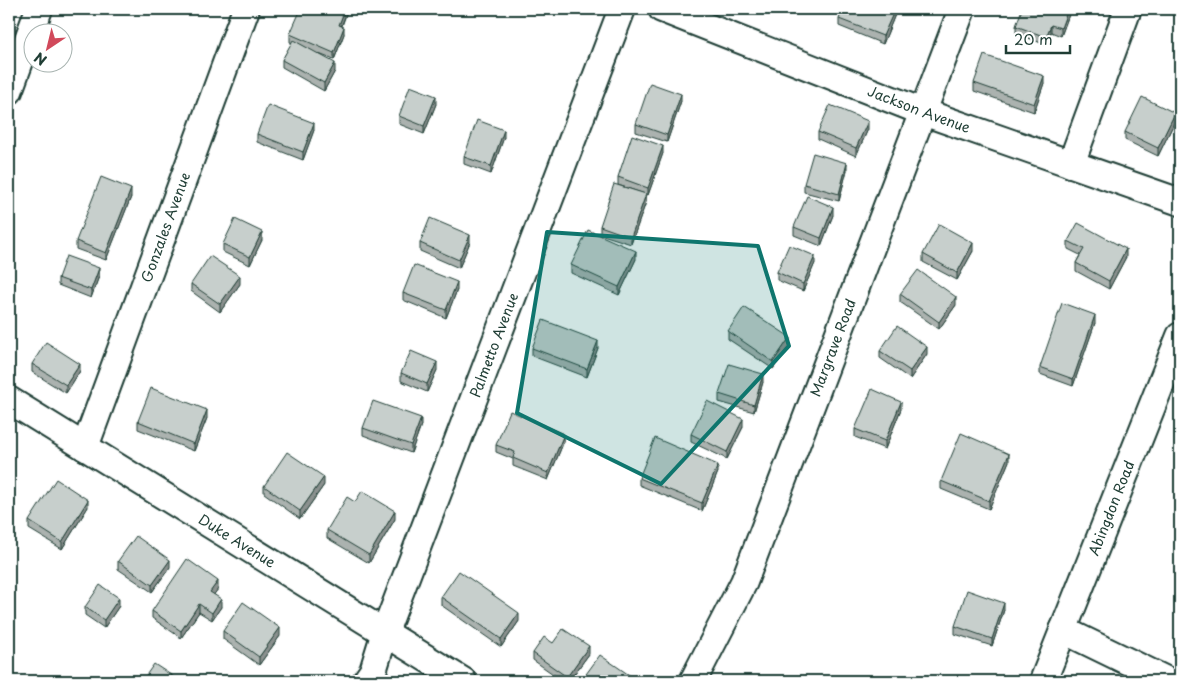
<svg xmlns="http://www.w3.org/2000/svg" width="1189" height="690" font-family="'Playpen Sans',sans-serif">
	<rect width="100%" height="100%" fill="#fff"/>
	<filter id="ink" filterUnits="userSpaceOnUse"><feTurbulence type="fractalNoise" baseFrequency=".02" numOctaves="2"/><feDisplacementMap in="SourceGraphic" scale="10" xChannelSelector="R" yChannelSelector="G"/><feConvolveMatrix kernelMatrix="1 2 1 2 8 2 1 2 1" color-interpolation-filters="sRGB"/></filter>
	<g filter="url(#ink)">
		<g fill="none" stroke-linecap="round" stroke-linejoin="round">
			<defs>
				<g id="minor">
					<path id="s1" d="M 662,9 L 923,112 L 1180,202"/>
					<path d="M 9,91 L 39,9"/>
					<path d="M 1071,164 L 1128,9"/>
					<path id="s2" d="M 9,400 L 463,681"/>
					<path id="s3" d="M 85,447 L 246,9"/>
					<path d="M 1063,630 L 1168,681"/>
					<path id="s4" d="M 366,681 L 373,671 L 385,632 L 622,9"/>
					<path id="s5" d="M 693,681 L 744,582 L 962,9"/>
					<path id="s6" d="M 1043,681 L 1180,336"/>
				</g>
			</defs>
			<use href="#minor" stroke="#1f3d34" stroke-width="30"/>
			<use href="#minor" stroke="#fff" stroke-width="26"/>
		</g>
		<g fill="#abb2af" stroke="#1f3d34">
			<path d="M 348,9 L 342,26 L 344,34 L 334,60 L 319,54 L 335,71 L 324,91 L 282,67 L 282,60 L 292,43 L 290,42 L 290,34 Z"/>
			<path d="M 896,9 L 896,12 L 883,44 L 839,26 L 839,19 Z"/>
			<path d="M 1071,9 L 1061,36 L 1051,32 L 1046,45 L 1016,33 L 1016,26 Z"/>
			<path d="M 1180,62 L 1180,79 L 1178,78 L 1178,71 Z"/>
			<path d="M 974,83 L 1044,83 L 1034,112 L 974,91 Z"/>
			<path d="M 681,101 L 667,142 L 636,132 L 636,124 Z"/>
			<path d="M 436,104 L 424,134 L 399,124 L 399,116 Z"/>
			<path d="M 1175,121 L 1158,156 L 1125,140 L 1125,132 Z"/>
			<path d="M 868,129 L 856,156 L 818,139 L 818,132 Z"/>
			<path d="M 314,130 L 303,160 L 257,142 L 257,134 Z"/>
			<path d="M 504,137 L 491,174 L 464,164 L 464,157 Z"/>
			<path d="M 663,153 L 648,195 L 618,185 L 618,177 Z"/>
			<path d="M 847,170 L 839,201 L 804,192 L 804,184 Z"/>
			<path d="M 131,197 L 106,260 L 76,249 L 76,241 Z"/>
			<path d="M 646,202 L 631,244 L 600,234 L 600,226 Z"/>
			<path d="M 833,215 L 821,246 L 794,235 L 794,227 Z"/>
			<path d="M 262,240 L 250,265 L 223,252 L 223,244 Z"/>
			<path d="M 1068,241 L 1126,257 L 1109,289 L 1076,271 L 1076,263 L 1080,255 L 1068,249 Z"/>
			<path d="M 470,242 L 459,268 L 420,251 L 420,243 Z"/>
			<path d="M 973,251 L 957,280 L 923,262 L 923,254 Z"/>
			<path d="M 636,259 L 619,295 L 571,273 L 571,265 Z"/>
			<path d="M 815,263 L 803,291 L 777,280 L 777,272 Z"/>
			<path d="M 99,276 L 91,298 L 58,285 L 58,278 Z"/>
			<path d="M 191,284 L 240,284 L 220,312 L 191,291 Z"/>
			<path d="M 457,290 L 446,318 L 403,300 L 403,293 Z"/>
			<path d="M 900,294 L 956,305 L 939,329 L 900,302 Z"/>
			<path d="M 1095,323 L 1073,386 L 1040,374 L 1040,367 Z"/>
			<path d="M 728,331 L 790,345 L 773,369 L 728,339 Z"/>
			<path d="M 532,348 L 598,348 L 587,377 L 532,356 Z"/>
			<path d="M 880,351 L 927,354 L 910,379 L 880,358 Z"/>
			<path d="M 32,364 L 80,371 L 66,393 L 32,372 Z"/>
			<path d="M 437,370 L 427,392 L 401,381 L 401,373 Z"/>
			<path d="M 763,382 L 754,412 L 719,402 L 719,394 Z"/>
			<path d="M 901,409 L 885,449 L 855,437 L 855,429 Z"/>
			<path d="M 207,418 L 194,451 L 138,429 L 138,421 Z"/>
			<path d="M 421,425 L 411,453 L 363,435 L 363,428 Z"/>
			<path d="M 743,427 L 727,459 L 691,442 L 691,434 Z"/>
			<path d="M 564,441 L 548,480 L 513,466 L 513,459 L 496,452 L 496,445 Z"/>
			<path d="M 1009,461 L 989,509 L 941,489 L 941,481 Z"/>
			<path d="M 718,472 L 702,511 L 639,485 L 639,478 Z"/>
			<path d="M 324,485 L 300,519 L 264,493 L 264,486 Z"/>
			<path d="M 355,502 L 395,519 L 369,563 L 327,538 L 327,530 Z"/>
			<path d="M 88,507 L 62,549 L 29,529 L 29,521 Z"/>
			<path d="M 118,561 L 170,567 L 152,592 L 118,569 Z"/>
			<path d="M 218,589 L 214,594 L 221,607 L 212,620 L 199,612 L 181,638 L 152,618 L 152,611 Z"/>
			<path d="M 441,597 L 519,621 L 501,647 L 441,605 Z"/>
			<path d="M 119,606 L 104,628 L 85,615 L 85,607 Z"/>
			<path d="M 1004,610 L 992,646 L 955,634 L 955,626 Z"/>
			<path d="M 223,631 L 280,636 L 259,665 L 223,639 Z"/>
			<path d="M 553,643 L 589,654 L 569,681 L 563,681 L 533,660 L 533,653 Z"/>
		</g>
		<g fill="#8b918f" stroke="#1f3d34">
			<path d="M 345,9 L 348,9 L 339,32 L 339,25 Z"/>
			<path d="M 895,9 L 896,9 L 896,12 L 883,44 L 883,36 Z"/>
			<path d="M 1068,9 L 1071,9 L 1061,36 L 1061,28 Z"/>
			<path d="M 1051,25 L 1051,32 L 1046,45 L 1046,37 Z"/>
			<path d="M 344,27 L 344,34 L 334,60 L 334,53 Z"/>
			<path d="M 335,63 L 335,71 L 324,91 L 324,83 Z"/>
			<path d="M 1044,76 L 1044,83 L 1034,112 L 1034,104 Z"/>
			<path d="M 681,94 L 681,101 L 667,142 L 667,135 Z"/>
			<path d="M 436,96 L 436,104 L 424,134 L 424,126 Z"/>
			<path d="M 1175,113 L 1175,121 L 1158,156 L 1158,148 Z"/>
			<path d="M 868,121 L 868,129 L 856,156 L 856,148 Z"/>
			<path d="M 314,123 L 314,130 L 303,160 L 303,152 Z"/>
			<path d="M 504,130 L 504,137 L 491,174 L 491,166 Z"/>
			<path d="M 663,146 L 663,153 L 648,195 L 648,188 Z"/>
			<path d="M 847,163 L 847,170 L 839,201 L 839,194 Z"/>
			<path d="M 131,189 L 131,197 L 106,260 L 106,253 Z"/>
			<path d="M 646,194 L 646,202 L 631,244 L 631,237 Z"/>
			<path d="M 833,207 L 833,215 L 821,246 L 821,238 Z"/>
			<path d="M 262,232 L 262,240 L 250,265 L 250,257 Z"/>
			<path d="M 470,235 L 470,242 L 459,268 L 459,260 Z"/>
			<path d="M 973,243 L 973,251 L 957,280 L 957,273 Z"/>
			<path d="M 1126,249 L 1126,257 L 1109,289 L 1109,281 Z"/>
			<path d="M 636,251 L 636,259 L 619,295 L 619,287 Z"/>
			<path d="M 815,256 L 815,263 L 803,291 L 803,284 Z"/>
			<path d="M 99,268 L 99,276 L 91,298 L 91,290 Z"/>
			<path d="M 240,276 L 240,284 L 220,312 L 220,304 Z"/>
			<path d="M 457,282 L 457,290 L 446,318 L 446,310 Z"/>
			<path d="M 956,297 L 956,305 L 939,329 L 939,322 Z"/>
			<path d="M 1095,315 L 1095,323 L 1073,386 L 1073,379 Z"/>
			<path d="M 790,337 L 790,345 L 773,369 L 773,362 Z"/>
			<path d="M 598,341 L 598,348 L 587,377 L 587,369 Z"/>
			<path d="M 927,347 L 927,354 L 910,379 L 910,371 Z"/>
			<path d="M 437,362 L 437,370 L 427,392 L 427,384 Z"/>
			<path d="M 80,364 L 80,371 L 66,393 L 66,385 Z"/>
			<path d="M 763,374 L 763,382 L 754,412 L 754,405 Z"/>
			<path d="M 901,402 L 901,409 L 885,449 L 885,441 Z"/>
			<path d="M 207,410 L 207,418 L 194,451 L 194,444 Z"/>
			<path d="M 421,418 L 421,425 L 411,453 L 411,445 Z"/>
			<path d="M 743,419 L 743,427 L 727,459 L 727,452 Z"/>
			<path d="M 564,434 L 564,441 L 548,480 L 548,473 Z"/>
			<path d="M 1009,454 L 1009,461 L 989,509 L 989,501 Z"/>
			<path d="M 718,465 L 718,472 L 702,511 L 702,503 Z"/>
			<path d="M 324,477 L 324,485 L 300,519 L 300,511 Z"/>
			<path d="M 88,500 L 88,507 L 62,549 L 62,542 Z"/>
			<path d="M 395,511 L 395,519 L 369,563 L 369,555 Z"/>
			<path d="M 170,560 L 170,567 L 152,592 L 152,585 Z"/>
			<path d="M 218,581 L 218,589 L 210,600 L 210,592 Z"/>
			<path d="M 119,598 L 119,606 L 104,628 L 104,620 Z"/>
			<path d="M 221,599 L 221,607 L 212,620 L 212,613 Z"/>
			<path d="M 1004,603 L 1004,610 L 992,646 L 992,639 Z"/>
			<path d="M 199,604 L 199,612 L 181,638 L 181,631 Z"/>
			<path d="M 519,613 L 519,621 L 501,647 L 501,639 Z"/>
			<path d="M 280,628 L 280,636 L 259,665 L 259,657 Z"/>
			<path d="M 589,646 L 589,654 L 569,681 L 567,681 L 567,677 Z"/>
		</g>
		<g fill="#c7cfcc" stroke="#1f3d34">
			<path d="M 301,9 L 345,9 L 339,25 L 344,27 L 334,53 L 290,34 Z"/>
			<path d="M 843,9 L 895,9 L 883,36 L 839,19 Z"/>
			<path d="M 1022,9 L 1068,9 L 1061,28 L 1051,25 L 1046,37 L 1016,26 Z"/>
			<path d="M 293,40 L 335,63 L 324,83 L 282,60 Z"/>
			<path d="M 984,55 L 1044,76 L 1034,104 L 974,83 Z"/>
			<path d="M 1180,62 L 1180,71 L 1178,71 Z"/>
			<path d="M 650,83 L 681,94 L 667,135 L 636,124 Z"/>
			<path d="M 410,86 L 436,96 L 424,126 L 399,116 Z"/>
			<path d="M 1142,97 L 1175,113 L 1158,148 L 1125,132 Z"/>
			<path d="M 268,105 L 314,123 L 303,152 L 257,134 Z"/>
			<path d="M 830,105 L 868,121 L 856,148 L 818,132 Z"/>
			<path d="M 477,120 L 504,130 L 491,166 L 464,157 Z"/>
			<path d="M 632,135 L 663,146 L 648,188 L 618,177 Z"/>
			<path d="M 813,153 L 847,163 L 839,194 L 804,184 Z"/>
			<path d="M 101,177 L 131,189 L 106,253 L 76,241 Z"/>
			<path d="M 614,184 L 646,194 L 631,237 L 600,226 Z"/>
			<path d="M 807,196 L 833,207 L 821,238 L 794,227 Z"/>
			<path d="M 430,218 L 470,235 L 459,260 L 420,243 Z"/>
			<path d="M 235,219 L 262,232 L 250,257 L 223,244 Z"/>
			<path d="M 1078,223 L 1126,249 L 1109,281 L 1076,263 L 1084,249 L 1068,241 Z"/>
			<path d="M 939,224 L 973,243 L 957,273 L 923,254 Z"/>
			<path d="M 588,230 L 636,251 L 619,287 L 571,265 Z"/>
			<path d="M 789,245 L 815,256 L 803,284 L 777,272 Z"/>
			<path d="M 66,256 L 99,268 L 91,290 L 58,278 Z"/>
			<path d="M 210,256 L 240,276 L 220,304 L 191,284 Z"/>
			<path d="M 414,265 L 457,282 L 446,310 L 403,293 Z"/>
			<path d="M 918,270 L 956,297 L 939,322 L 900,294 Z"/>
			<path d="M 1062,303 L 1095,315 L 1073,379 L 1040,367 Z"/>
			<path d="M 744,307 L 790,337 L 773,362 L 728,331 Z"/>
			<path d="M 543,320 L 598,341 L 587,369 L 532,348 Z"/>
			<path d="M 897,326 L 927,347 L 910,371 L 880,351 Z"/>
			<path d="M 46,342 L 80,364 L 66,385 L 32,364 Z"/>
			<path d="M 411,351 L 437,362 L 427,384 L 401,373 Z"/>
			<path d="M 729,364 L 763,374 L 754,405 L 719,394 Z"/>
			<path d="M 151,388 L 207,410 L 194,444 L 138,421 Z"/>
			<path d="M 872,389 L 901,402 L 885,441 L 855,429 Z"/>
			<path d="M 373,401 L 421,418 L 411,445 L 363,428 Z"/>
			<path d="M 707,401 L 743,419 L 727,452 L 691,434 Z"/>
			<path d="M 510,411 L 564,434 L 548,473 L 513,458 L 515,452 L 496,445 Z"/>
			<path d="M 961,433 L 1009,454 L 989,501 L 941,481 Z"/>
			<path d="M 655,438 L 718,465 L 702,503 L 639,478 Z"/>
			<path d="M 287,452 L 324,477 L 300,511 L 264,486 Z"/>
			<path d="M 56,479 L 88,500 L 62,542 L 29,521 Z"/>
			<path d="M 362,491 L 395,511 L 369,555 L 327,530 L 347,497 L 355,502 Z"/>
			<path d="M 136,536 L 170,560 L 152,585 L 118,561 Z"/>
			<path d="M 187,559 L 218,581 L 210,592 L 221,599 L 212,613 L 199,604 L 181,631 L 152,611 Z"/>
			<path d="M 459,571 L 519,613 L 501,639 L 441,597 Z"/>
			<path d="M 100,585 L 119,598 L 104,620 L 85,607 Z"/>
			<path d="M 967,590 L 1004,603 L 992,639 L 955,626 Z"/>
			<path d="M 243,602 L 280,628 L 259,657 L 223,631 Z"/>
			<path d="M 563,629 L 589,646 L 567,677 L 533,653 L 544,637 L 553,643 Z"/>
			<path d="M 600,655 L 638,681 L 581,681 Z"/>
			<path d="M 154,664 L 174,677 L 171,681 L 142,681 Z"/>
			<path d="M 952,677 L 960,681 L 949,681 Z"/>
		</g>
	</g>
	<path fill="#0f766e" fill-opacity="0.2" stroke="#0f766e" stroke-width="4" stroke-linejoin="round" d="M 547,232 L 758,246 L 789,346 L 661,484 L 517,413 Z"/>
	<g text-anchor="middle" stroke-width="4.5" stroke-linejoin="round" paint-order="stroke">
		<g font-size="14" fill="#1f3d34" stroke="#fff">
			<text dy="5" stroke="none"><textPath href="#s1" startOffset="276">Jackson Avenue</textPath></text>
			<text dy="5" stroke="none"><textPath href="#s3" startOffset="234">Gonzales Avenue</textPath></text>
			<text dy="5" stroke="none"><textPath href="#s4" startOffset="360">Palmetto Avenue</textPath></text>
			<text dy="5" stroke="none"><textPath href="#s5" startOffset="362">Margrave Road</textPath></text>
			<text dy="5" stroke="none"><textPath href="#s6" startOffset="186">Abingdon Road</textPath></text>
			<text dy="5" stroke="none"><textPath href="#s2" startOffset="268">Duke Avenue</textPath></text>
		</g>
	</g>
	<rect width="1189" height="690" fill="none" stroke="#fff" stroke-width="30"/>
	<rect x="15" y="15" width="1159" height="660" fill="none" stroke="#1f3d34" stroke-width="2" filter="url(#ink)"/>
	<g transform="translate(48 48) rotate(215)"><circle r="24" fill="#ffffff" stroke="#a5b1ae"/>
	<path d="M0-4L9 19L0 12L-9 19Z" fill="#d1495b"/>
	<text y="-8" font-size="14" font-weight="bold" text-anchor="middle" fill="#1f3d34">N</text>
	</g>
	<path d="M1006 45v8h64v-8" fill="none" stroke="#1f3d34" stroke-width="2.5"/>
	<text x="1014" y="45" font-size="15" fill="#1f3d34" stroke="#ffffff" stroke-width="4" paint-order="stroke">20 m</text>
</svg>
